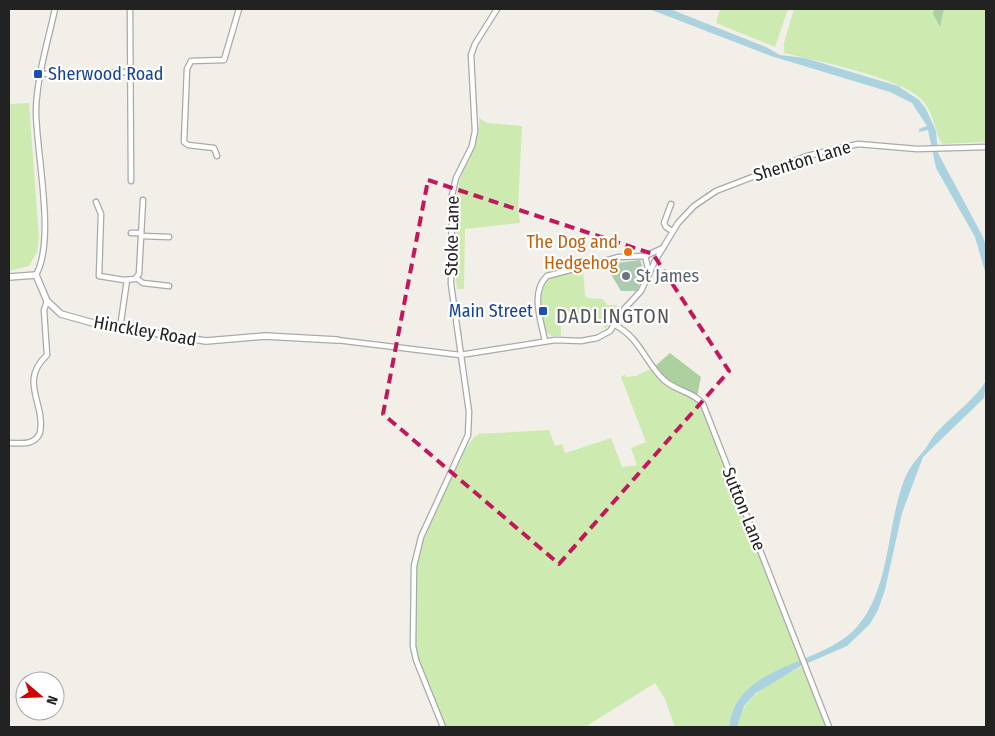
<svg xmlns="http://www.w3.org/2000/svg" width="995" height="736" font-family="'Fira Sans Condensed',sans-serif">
	<rect width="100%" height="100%" fill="#f2efe9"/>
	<g fill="#cdebb0">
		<path d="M 720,9 L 788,9 L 775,47 L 716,23 Z"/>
		<path d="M 794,9 L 986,9 L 986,142 L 942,144 C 935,133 934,115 924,102 C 907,79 814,60 784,53 L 784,43 Z"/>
		<path d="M 29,103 L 39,238 L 37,252 L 29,266 L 9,271 L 9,104 Z"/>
		<path d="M 479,118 L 487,123 L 522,126 L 518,209 L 520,223 L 465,229 L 464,289 L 457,289 C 454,255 450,214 460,181 C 466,159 481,142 479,118 Z"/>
		<path d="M 583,268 L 585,295 L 587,298 L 603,299 L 607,305 L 617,305 L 620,310 L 605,329 L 602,322 L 579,319 L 561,325 L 561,336 L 552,336 L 545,331 C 541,309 534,296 547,276 Z"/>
		<path d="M 654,367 L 703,404 L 804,661 C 769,674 734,686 729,727 L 675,727 L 665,699 L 655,683 L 585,727 L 445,727 L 416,652 L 415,572 L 417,558 L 424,538 L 465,449 L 474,437 L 479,434 L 549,430 L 555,446 L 562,444 L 565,453 L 611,438 L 622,467 L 637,465 L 631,448 L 646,442 L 621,377 L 625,374 L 626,377 L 636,376 Z"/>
		<path d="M 805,665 L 829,727 L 737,727 C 741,694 779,679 805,665 Z"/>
	</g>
	<g fill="#add19e">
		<path d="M 934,9 L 944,9 L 940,27 L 933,14 Z"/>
		<path d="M 670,353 L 701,377 L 697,397 L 674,387 L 654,367 Z"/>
	</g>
	<path fill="#aacbaf" d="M 640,260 C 645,270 642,280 637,291 L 621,291 L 612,276 L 609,264 Z"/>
	<g fill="#aad3df">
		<path d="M 649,9 L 670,9 L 766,47 L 780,55 L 805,58 L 898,86 L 919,100 L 926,109 L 936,131 L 938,153 L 983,237 L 986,246 L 986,275 L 975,237 L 936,168 L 928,130 L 919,132 L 919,129 L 927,126 L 912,103 L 890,92 L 771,56 Z"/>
		<path d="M 986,381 L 984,398 L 923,457 L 902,513 L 885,590 L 878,610 L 870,624 L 847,646 L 801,666 L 756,693 L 744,706 L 737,727 L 729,727 C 736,666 813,667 852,632 C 890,596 886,530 903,483 C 907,471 913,463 921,454 C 928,447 931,437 939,430 C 955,413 973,401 986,381 Z"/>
	</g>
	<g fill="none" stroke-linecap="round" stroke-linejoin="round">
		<defs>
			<g id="minor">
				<path d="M 130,9 L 131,181"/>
				<path d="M 41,74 L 129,72"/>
				<path d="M 217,156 L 214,148 L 188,145 L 184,142 L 187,69 L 191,61 L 224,60 L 239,9"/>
				<path d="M 96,202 L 101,214 L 99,276 L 124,280 L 135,279 L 139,274 L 143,200"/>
				<path d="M 671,204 L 664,223 L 666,227 L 672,231"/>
				<path d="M 131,233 L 141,233"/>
				<path d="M 141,236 L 169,237"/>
				<path d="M 645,256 L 663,248"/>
				<path d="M 36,275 C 56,239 36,153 36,110 C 37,76 48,41 55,9"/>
				<path d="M 136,278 L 143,283 L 169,286"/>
				<path d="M 615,325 C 641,339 644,361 664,380 C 676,391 692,391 703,404 L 829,727"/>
				<path d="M 120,328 L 127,280"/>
				<path d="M 337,340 L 460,355 L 555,340 L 581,341 L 597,338 L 610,331 L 625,308 L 641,291 L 655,261 L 678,223 L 694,206 L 716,191 L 807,156 L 858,144 L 917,149 L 986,147"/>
				<path d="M 545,341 C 541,321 530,292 547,276 L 619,257 L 645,256 L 649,272"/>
				<path d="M 9,443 C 21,443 34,446 40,433 C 46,403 18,382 47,355 L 44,310 L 47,301"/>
				<path d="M 443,727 L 416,660 L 413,646 L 414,566 L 421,537 L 468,435 L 469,412 L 451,284 L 452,195 L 456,178 L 472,146 L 475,131 L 471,55 L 475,44 L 497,9"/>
			</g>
			<path id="tertiary" d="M 9,277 L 36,275 L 47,301 L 61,314 L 100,325 L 206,341 L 265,336 L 337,340"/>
		</defs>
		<use href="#minor" stroke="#a9a9a9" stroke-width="7"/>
		<use href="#tertiary" stroke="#a9a9a9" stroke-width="8"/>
		<use href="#minor" stroke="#fff" stroke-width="4.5"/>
		<use href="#tertiary" stroke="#fff" stroke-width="5.5"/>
	</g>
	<path fill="none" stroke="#c2185b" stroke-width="4" stroke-dasharray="10 6" stroke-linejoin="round" d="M 428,180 L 653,254 L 729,371 L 559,564 L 383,414 Z"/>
	<g fill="#1a4fb4" stroke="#fff" stroke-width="2">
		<rect x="33" y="69" width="10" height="10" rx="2.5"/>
		<rect x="538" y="306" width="10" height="10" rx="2.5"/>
	</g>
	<circle fill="#e8710a" stroke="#fff" stroke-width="2" cx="628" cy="252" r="5"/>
	<circle fill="#6b7280" stroke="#fff" stroke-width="2" cx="626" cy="276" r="5"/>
	<g text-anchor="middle" stroke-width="4.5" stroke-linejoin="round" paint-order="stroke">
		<g font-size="18" fill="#164399" stroke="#fff" text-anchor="start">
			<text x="48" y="80">Sherwood Road</text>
			<text x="533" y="317" text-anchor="end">Main Street</text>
		</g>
		<g font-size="18" fill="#222" stroke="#fff">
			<text transform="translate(802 161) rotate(-17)" y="6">Shenton Lane</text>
			<text transform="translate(452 236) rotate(-89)" y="6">Stoke Lane</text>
			<text transform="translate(145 331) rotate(10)" y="6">Hinckley Road</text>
			<text transform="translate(744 509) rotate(68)" y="6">Sutton Lane</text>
		</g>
		<g font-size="18" fill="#c56008" stroke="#fff" text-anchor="end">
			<text x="618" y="248">The Dog and<tspan x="618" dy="21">Hedgehog</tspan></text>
		</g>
		<g font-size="18" fill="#5b616d" stroke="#fff" text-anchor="start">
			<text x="636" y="282">St James</text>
		</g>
		<g font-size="20" letter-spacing="1" fill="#555" stroke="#fff">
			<text x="613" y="323">DADLINGTON</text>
		</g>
	</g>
	<rect width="995" height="736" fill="none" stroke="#222222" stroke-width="20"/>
	<g transform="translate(40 696) rotate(109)"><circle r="24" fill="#ffffff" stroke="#a7a7a7"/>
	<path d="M0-4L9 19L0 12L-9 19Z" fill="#d40000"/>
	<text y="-8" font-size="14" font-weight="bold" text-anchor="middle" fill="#222222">N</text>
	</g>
</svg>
